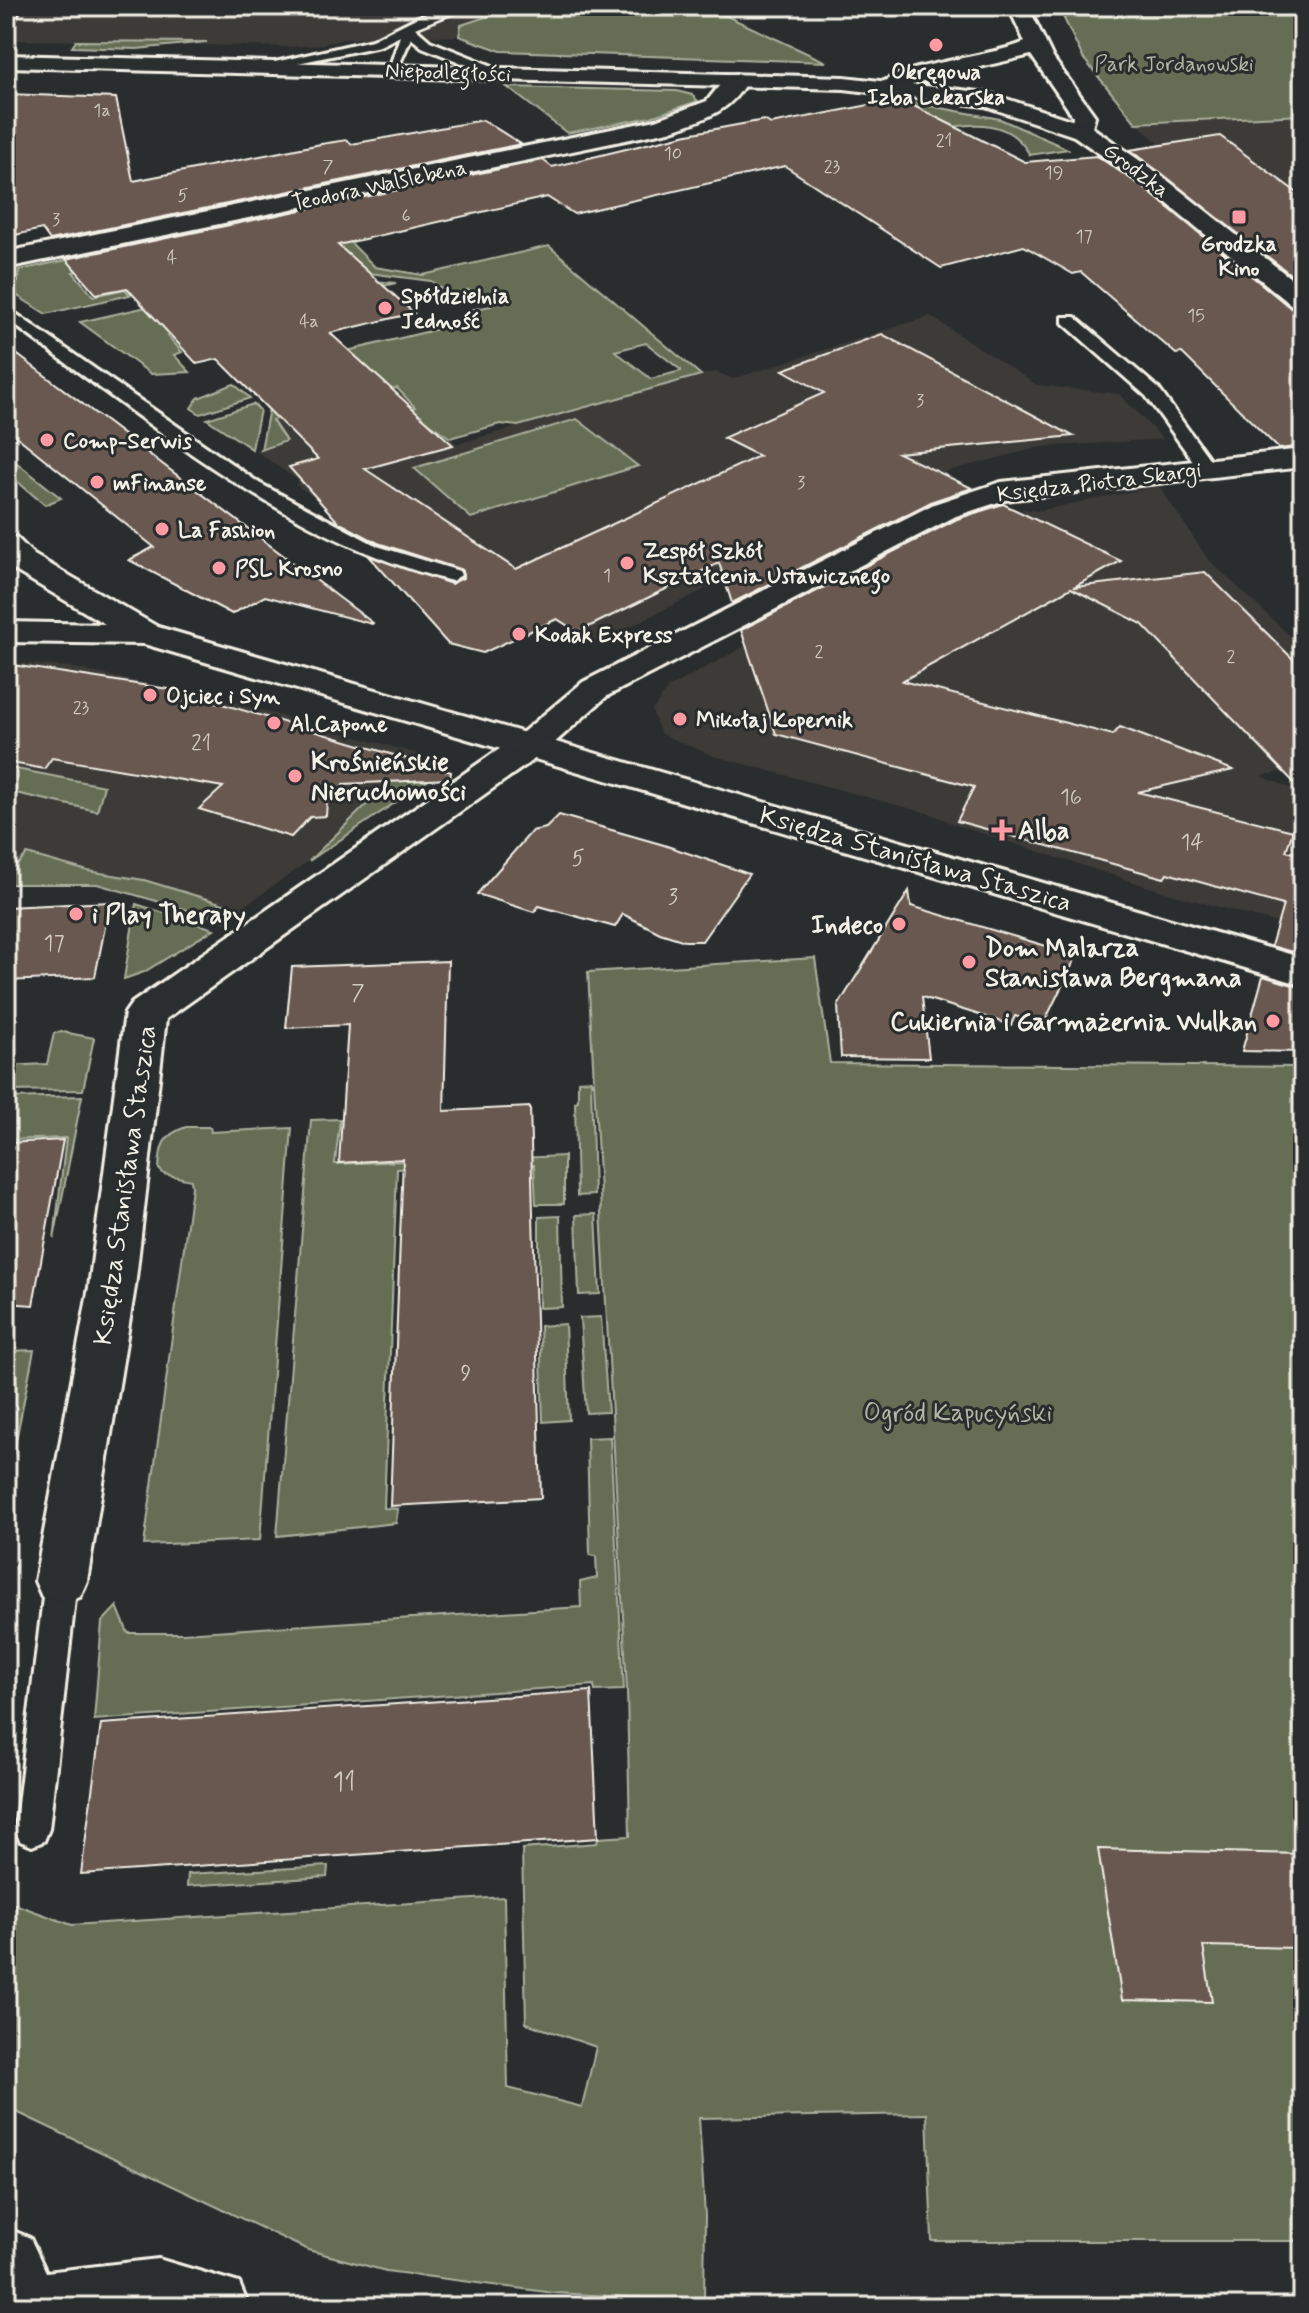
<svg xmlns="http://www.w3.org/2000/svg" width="1309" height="2313" font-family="Mynerve,sans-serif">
	<rect width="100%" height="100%" fill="#2a2d2e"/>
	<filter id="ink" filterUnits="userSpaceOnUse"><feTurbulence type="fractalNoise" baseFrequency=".0125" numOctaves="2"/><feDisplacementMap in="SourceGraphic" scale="16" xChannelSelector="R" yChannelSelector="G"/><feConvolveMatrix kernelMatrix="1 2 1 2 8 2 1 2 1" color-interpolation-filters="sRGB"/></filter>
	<g filter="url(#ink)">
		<g fill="#3d3a38">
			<path d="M 6,6 L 520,6 L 461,25 L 459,36 L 345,39 L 320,45 L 286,47 L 205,45 L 206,42 L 6,40 Z"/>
			<path d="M 1303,115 L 1303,258 L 1206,185 L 1136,123 Z"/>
			<path d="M 930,316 L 1037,385 L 1119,394 L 1163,439 L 1041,447 L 936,474 L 597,643 L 433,539 L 392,552 L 295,484 L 300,482 L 256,451 L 286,441 L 271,420 L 397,388 L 457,444 L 701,375 L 716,372 L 733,379 Z"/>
			<path d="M 1159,486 L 1208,559 L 1303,648 L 1303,767 L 1261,776 L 1303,793 L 1303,930 L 1171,894 L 953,824 L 934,815 L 714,756 L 661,734 L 652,711 L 668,688 L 843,593 L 1024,509 L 1037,511 Z"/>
			<path d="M 6,662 L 69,667 L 235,703 L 418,754 L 309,861 L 240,909 L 144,880 L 6,863 Z"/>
		</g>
		<g fill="#656e54" stroke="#acb09e" stroke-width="2" fill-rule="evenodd">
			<path d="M 520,6 L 705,6 L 826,62 L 501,51 L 459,36 L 461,25 Z"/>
			<path d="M 1058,6 L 1303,6 L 1303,115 L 1136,123 L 1083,58 Z"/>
			<path d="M 76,41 L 207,42 L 137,49 L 72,47 Z"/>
			<path d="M 507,87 L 677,91 L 692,95 L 698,101 L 651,117 L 567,133 Z"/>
			<path d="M 887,98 L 1000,119 L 1068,149 L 1030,155 C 1005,110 956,126 916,135 L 870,105 Z"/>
			<path d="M 316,208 L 375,267 L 423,275 L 549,246 L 701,375 L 518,426 L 500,424 L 450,438 L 410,409 L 415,407 L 397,388 L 272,420 L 286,441 L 261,450 L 269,408 L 347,351 L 459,324 L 470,310 L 491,306 L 489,300 L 468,290 L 450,295 L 431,281 L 361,272 L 282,227 L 73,272 L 93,296 L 125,289 L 130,295 L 46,314 L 8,290 L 18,282 L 19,270 ZM 646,343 L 681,370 L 681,371 L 651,379 L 615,351 Z"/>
			<path d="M 293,274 L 396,283 L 168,336 L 182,352 L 174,355 L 190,372 L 151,374 L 80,322 Z"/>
			<path d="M 234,384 L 250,398 L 200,414 L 191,408 L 198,398 Z"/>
			<path d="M 253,404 L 260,410 L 252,449 L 207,419 Z"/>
			<path d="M 577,419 L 638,466 L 471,518 L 414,468 Z"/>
			<path d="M 11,458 L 61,498 L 45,505 L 6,472 L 6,459 Z"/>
			<path d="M 410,762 L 433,777 L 309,861 Z"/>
			<path d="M 6,767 L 104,786 L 97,811 L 6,791 Z"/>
			<path d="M 27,854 L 88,871 L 144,880 L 240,909 L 226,921 L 97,884 L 6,884 L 6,863 L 18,864 Z"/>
			<path d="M 136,904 L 214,929 L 144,972 L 124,979 Z"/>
			<path d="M 815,958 L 830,1063 L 1303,1067 L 1303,2241 L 932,2241 L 927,2114 L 699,2118 L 705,2216 L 704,2301 L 554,2293 L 386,2271 L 308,2250 L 6,2107 L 6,1901 L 72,1925 L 504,1897 L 508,2088 L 582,2107 L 596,2047 L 526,2023 L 522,1849 L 597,1843 L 598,1838 L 630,1836 L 627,1690 L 588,972 Z"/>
			<path d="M 63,1032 L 94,1038 L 83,1090 L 6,1091 L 6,1066 L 47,1064 L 54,1033 Z"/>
			<path d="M 591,1080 L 594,1195 L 577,1196 L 575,1102 L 578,1101 L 578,1081 Z"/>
			<path d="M 82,1096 L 54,1239 L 66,1138 L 6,1140 L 6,1098 Z"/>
			<path d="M 340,1119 L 335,1164 L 430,1160 L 431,1167 L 397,1169 L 384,1508 L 398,1509 L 396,1523 L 277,1536 L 311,1120 Z"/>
			<path d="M 186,1127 L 210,1127 L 211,1132 L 292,1128 L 260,1540 L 144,1545 L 192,1187 L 191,1180 L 164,1174 L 159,1169 C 160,1145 163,1135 186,1127 Z"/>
			<path d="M 564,1156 L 564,1204 L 536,1204 L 534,1165 L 493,1166 L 493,1159 Z"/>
			<path d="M 596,1214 L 600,1294 L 579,1295 L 576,1215 Z"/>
			<path d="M 560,1216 L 562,1307 L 539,1308 L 539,1217 Z"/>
			<path d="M 601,1317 L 608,1412 L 586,1413 L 580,1318 Z"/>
			<path d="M 565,1324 L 569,1420 L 543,1422 L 540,1326 Z"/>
			<path d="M 34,1350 L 6,1491 L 6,1351 Z"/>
			<path d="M 610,1437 L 624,1690 L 595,1691 L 594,1685 L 94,1720 L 102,1622 L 117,1606 L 128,1633 L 183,1633 L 581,1607 L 580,1582 L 597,1578 L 596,1556 L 590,1555 L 587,1438 Z"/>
			<path d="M 328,1866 L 327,1877 L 187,1886 L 188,1874 Z"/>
		</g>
		<g fill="#685850" stroke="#f4f1e8" stroke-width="2">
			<path d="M 6,94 L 116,98 L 133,181 L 321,144 L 347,140 L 352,144 L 483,120 L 521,144 L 50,240 L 42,229 L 6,237 Z"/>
			<path d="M 900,99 L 1025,162 L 1097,156 L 1144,188 L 1292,309 L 1303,312 L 1303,446 L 1279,449 L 1182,353 L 1176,354 L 1081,272 L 1073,274 L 1024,246 L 941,268 L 785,166 L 574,214 L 547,197 L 338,245 L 414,313 L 330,333 L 453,445 L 365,469 L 516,569 L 759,456 L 723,438 L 824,393 L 783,370 L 882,334 L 1073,436 L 898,453 L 972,488 L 933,501 L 732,603 L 719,563 L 578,632 L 557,619 L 483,653 L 448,644 L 369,556 L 451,584 L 463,578 L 462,570 L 378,543 L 338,522 L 289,467 L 318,459 L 218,359 L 197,364 L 127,288 L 96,294 L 66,259 L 543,160 L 552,167 L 688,134 L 764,120 L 771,124 Z"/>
			<path d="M 1220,136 L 1303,197 L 1303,284 L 1130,150 Z"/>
			<path d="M 6,346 L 373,623 L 372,624 L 265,596 L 232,614 L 129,560 L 154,547 L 6,428 Z"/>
			<path d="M 1003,504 L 1121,561 L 1074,587 L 1205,572 L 1303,669 L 1303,792 L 1142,624 L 1071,588 L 902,681 L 1113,735 L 1120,727 L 1233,770 L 1138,792 L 1293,831 L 1286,851 L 1303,855 L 1303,955 L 1271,946 L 1283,905 L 1167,873 L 1164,878 L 957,821 L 974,787 L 776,734 L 741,630 L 957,519 Z"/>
			<path d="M 6,664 L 175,690 L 451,772 L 450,779 L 343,784 L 341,800 L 327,801 L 326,816 L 310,817 L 291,837 L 199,809 L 223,787 L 52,758 L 44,769 L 6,762 Z"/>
			<path d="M 559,815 L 664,845 L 749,874 L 702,941 L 685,941 L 660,933 L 623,914 L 615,927 L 539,906 L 534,912 L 477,894 L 532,831 L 546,828 Z"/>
			<path d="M 909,891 L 911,906 L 1077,955 L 1043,1025 L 1015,1016 L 1011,1025 L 922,997 L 929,1058 L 841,1057 L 838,1006 Z"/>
			<path d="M 110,902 L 95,977 L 6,981 L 6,907 Z"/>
			<path d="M 448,961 L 444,1111 L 530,1107 L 541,1498 L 390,1506 L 403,1159 L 339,1163 L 348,1025 L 286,1028 L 292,967 Z"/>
			<path d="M 1263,976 L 1303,988 L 1303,1052 L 1242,1051 Z"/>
			<path d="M 63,1140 L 33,1305 L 6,1303 L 6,1143 Z"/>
			<path d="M 591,1691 L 598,1838 L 81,1874 L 101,1724 Z"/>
			<path d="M 1098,1849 L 1303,1854 L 1303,1948 L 1203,1946 L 1212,2002 L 1122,2000 Z"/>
		</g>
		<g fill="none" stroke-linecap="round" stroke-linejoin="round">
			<defs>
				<g id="service">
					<path d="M 9,6 L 21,6 L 12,25 L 6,29 Z"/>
					<path d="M 451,6 L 469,6 L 415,28 L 430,41 L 500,69 L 500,75 L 492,75 L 422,47 L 411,38 L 396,72 L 388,72 L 400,36 L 380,46 L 259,71 L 253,67 L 372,40 L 418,17 Z"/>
					<path d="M 6,307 L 259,483 L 377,546 L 459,571 L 461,575 L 452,581 C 283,539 145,418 6,319 Z"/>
					<path d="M 1063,317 L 1075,317 L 1158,388 L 1216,468 L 1213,472 L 1201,472 L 1146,396 L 1063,323 Z"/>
					<path d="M 61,1567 L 72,1571 L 77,1581 L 49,1829 L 44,1841 L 32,1846 L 20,1841 L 15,1829 L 45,1581 L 50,1571 Z"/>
				</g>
				<g id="minor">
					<path d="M 736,74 L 747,80 C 731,113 701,120 669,131 L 6,268 L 6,252 L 656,120 L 707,101 L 728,75 Z"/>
					<path d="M 1303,449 L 1303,467 L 1005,500 L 956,516 L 607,696 L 543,753 L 166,1019 L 135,1287 L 87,1581 L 80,1597 L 61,1604 L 42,1597 L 35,1581 L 89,1287 L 125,1013 L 132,1003 L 517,737 L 583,682 L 934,504 L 1001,482 Z"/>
					<path d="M 6,2228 L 30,2238 L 46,2272 L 158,2259 L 239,2283 L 249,2307 L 6,2307 Z"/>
				</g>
				<g id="tertiary">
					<path d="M 1008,6 L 1028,6 L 1053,58 L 1095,116 L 1090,136 L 1074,136 L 1071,131 L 1073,116 L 1031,55 L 929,79 L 890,92 L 879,86 C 897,64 992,57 1025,42 Z"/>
					<path d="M 6,536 L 17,538 L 34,555 L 158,627 L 1303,958 L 1303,985 L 144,644 L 6,642 L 6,622 L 105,624 L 12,569 L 6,563 Z"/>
				</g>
				<path id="secondary" d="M 6,55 L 844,77 L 988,93 L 1090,126 L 1162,176 L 1303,288 L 1303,309 L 1294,307 L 1146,186 L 1074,136 L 985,106 L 844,89 L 6,67 Z"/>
			</defs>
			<use href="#service" stroke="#f4f1e8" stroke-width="6"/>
			<use href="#minor" stroke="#f4f1e8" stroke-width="6"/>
			<use href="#tertiary" stroke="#f4f1e8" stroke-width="6"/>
			<use href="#secondary" stroke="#f4f1e8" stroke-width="6"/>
			<use href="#service" fill="#2a2d2e" fill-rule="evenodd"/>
			<use href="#minor" fill="#2a2d2e" fill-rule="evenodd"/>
			<use href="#tertiary" fill="#2a2d2e" fill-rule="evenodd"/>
			<use href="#secondary" fill="#2a2d2e" fill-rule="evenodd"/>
		</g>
	</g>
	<g fill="#ff9aa2" stroke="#2a2d2e" stroke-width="3">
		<circle cx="936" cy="45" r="8"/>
		<rect x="1231" y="209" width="16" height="16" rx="4"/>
		<circle cx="385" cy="308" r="8"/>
		<circle cx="47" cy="440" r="8"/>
		<circle cx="97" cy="482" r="8"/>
		<circle cx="162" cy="529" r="8"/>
		<circle cx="627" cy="563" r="8"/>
		<circle cx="219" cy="568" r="8"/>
		<circle cx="519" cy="634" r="8"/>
		<circle cx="150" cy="695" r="8"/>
		<circle cx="680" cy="719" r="8"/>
		<circle cx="274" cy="723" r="8"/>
		<circle cx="295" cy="776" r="8"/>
		<path d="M998 818h8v8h8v8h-8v8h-8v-8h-8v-8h8z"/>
		<circle cx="76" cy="914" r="8"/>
		<circle cx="899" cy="924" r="8"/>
		<circle cx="969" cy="962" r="8"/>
		<circle cx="1273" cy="1021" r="8"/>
	</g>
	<g text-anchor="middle" stroke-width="6" stroke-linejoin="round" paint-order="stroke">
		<g font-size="18" fill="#d1cbc2">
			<text x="102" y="116">1a</text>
			<text x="944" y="146">21</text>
			<text x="673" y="159">10</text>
			<text x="328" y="172">7</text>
			<text x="832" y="172">23</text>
			<text x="1054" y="178">19</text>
			<text x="183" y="201">5</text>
			<text x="406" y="221">6</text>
			<text x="56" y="225">3</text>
			<text x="1084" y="242">17</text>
			<text x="172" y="263">4</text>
			<text x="1196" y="321">15</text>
			<text x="309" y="327">4a</text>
			<text x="920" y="406">3</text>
			<text x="801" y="488">3</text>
			<text x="607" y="581">1</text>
			<text x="819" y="657">2</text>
			<text x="1231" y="662">2</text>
			<text x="81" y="713">23</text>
		</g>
		<g font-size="22" fill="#b4b6a5" stroke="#2a2d2e">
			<text x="1174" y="71">Park Jordanowski</text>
		</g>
		<g font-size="22" fill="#f4f1e8" stroke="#2a2d2e">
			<text transform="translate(448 71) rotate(2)" y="8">Niepodległości</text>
			<text transform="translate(1137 169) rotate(37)" y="8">Grodzka</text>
			<text transform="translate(379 184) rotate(-12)" y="8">Teodora Walslebena</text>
			<text transform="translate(1099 481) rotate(-7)" y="8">Księdza Piotra Skargi</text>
		</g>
		<g font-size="22" font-weight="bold" fill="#f4f1e8" stroke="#2a2d2e" text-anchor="start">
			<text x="936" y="79" text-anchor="middle">Okręgowa<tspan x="936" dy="25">Izba Lekarska</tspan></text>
			<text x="1239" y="251" text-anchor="middle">Grodzka<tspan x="1239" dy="25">Kino</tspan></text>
			<text x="401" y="303">Spółdzielnia<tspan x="401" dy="25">Jedność</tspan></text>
			<text x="63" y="448">Comp-Serwis</text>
			<text x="113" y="490">mFinanse</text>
			<text x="178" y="537">La Fashion</text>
			<text x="643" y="558">Zespół Szkół<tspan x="643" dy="25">Kształcenia Ustawicznego</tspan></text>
			<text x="235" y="576">PSL Krosno</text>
			<text x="535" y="642">Kodak Express</text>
			<text x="166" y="703">Ojciec i Syn</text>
			<text x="696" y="727">Mikołaj Kopernik</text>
			<text x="290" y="731">Al.Capone</text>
		</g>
		<g font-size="22" fill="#d1cbc2">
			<text x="201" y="750">21</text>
			<text x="1071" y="804">16</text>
			<text x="1192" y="849">14</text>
			<text x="578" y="865">5</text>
			<text x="673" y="904">3</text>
			<text x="54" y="950">17</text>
			<text x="358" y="1000">7</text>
			<text x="466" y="1380">9</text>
		</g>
		<g font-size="26" font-weight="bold" fill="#f4f1e8" stroke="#2a2d2e" text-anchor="start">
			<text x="311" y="770">Krośnieńskie<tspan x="311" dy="30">Nieruchomości</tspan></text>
			<text x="1018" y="839">Alba</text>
			<text x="92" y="923">i Play Therapy</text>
			<text x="883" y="933" text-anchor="end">Indeco</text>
			<text x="985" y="956">Dom Malarza<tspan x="985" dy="30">Stanisława Bergmana</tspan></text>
			<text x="1257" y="1030" text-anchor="end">Cukiernia i Garmażernia Wulkan</text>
		</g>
		<g font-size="26" fill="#f4f1e8" stroke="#2a2d2e">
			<text transform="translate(916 858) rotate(16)" y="9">Księdza Stanisława Staszica</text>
			<text transform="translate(124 1185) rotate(-82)" y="9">Księdza Stanisława Staszica</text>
		</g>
		<g font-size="26" fill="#b4b6a5" stroke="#2a2d2e">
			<text x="958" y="1421">Ogród Kapucyński</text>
		</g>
		<g font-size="26" fill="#d1cbc2">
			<text x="344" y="1790">11</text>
		</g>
	</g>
	<rect width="1309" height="2313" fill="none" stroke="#2a2d2e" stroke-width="32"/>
	<rect x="16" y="16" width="1277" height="2281" fill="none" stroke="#f4f1e8" stroke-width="3" filter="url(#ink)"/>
</svg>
